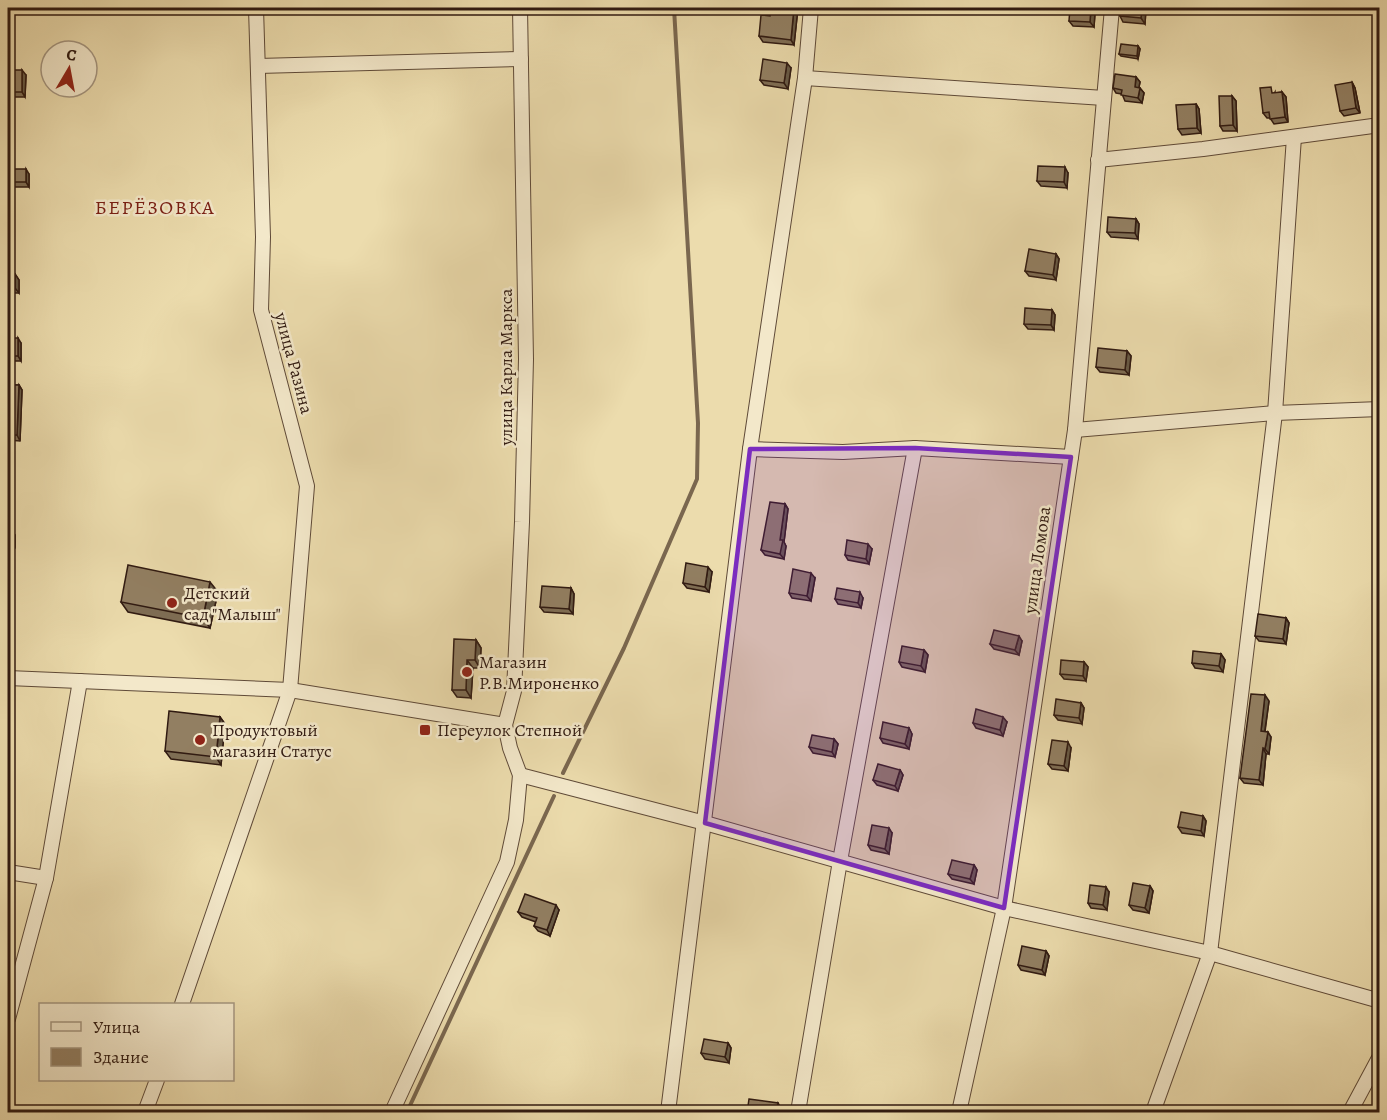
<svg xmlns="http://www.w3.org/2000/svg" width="1387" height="1120" font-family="Alegreya,serif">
	<rect width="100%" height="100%" fill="#ecdcad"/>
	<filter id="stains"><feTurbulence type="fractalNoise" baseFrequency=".00333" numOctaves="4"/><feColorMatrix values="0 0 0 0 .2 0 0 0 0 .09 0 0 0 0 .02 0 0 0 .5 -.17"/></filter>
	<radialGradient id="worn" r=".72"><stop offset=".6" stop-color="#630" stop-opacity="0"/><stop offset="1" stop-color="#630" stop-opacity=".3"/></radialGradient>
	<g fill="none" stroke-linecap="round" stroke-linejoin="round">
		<g stroke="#7a674f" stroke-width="4">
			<path d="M 563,773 L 624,648 L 697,479 L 698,423 L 674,8"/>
			<path d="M 407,1112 L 554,796"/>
		</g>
		<defs>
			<g id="street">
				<path d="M 258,66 L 521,59"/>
				<path d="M 805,78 L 1104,98"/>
				<path d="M 1098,160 L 1203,149 L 1380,125"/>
				<path d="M 1075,430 L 1275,413 L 1380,409"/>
				<path d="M 750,449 L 843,452 L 915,448 L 1071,457"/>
				<path d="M 8,678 L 290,690 L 505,725"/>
				<path d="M 520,775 L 705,823 L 1004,908 L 1210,953 L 1380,1001"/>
				<path d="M 8,872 L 46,878"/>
				<path d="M 182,1004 L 290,690 L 307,486 L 261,310 L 263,237 L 256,8"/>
				<path d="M 8,1019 L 46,878 L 80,681"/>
				<path d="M 145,1112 L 157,1080"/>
				<path d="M 392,1112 L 507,862 L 516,820 L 520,775 L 510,748 L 505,725 L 514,691 L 522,522 L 526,359 L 520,8"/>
				<path d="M 668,1112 L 750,449 L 805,78 L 811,8"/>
				<path d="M 798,1112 L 840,861 L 915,448"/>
				<path d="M 959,1112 L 1004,908 L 1075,430 L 1112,8"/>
				<path d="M 1153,1112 L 1210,953 L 1275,413 L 1294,137"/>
				<path d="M 1350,1112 L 1380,1056"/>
			</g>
		</defs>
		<use href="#street" stroke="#5f4a38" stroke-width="16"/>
		<use href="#street" stroke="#f3e8ca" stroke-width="14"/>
	</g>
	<g fill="#7e6d54" stroke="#301a11" stroke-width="1.5">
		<path d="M 771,8 L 798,8 L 794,45 L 763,42 L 759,36 L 770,16 Z"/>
		<path d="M 827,8 L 850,8 L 850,10 Z"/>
		<path d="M 1091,8 L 1095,13 L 1094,27 L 1073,26 L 1069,21 Z"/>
		<path d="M 1146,8 L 1145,24 L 1123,22 L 1120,16 Z"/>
		<path d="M 1138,46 L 1140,49 L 1138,59 L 1121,56 L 1119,54 Z"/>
		<path d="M 791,68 L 788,89 L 764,85 L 760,80 Z"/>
		<path d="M 8,70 L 26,75 L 25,97 L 8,97 Z"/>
		<path d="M 1136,77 L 1140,82 L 1139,87 L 1144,93 L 1142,103 L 1125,101 L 1122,94 L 1116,93 L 1113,88 Z"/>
		<path d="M 1352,82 L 1355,88 L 1360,113 L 1344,116 L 1340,111 Z"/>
		<path d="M 1275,92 L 1275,93 L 1282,92 L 1286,97 L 1288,122 L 1274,124 L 1270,118 L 1267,118 L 1263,113 Z"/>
		<path d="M 1232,96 L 1236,101 L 1237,131 L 1223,131 L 1220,126 Z"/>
		<path d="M 1196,104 L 1199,109 L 1201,133 L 1182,135 L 1178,129 Z"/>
		<path d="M 8,169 L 29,174 L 29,187 L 8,187 Z"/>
		<path d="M 1068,173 L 1067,188 L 1041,186 L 1037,181 Z"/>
		<path d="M 1136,219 L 1139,224 L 1138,239 L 1111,237 L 1107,232 Z"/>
		<path d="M 1056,254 L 1059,259 L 1056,280 L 1029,276 L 1025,271 Z"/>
		<path d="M 8,274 L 15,274 L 19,280 L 19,293 L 8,293 Z"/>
		<path d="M 1052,310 L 1055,315 L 1054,330 L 1028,329 L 1024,324 Z"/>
		<path d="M 8,338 L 21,343 L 21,361 L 8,361 Z"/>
		<path d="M 1127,351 L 1131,356 L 1129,375 L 1100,372 L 1096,367 Z"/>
		<path d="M 8,385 L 19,385 L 22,390 L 20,441 L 8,440 Z"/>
		<path d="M 785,504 L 788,509 L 784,542 L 786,546 L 784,559 L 765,555 L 761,550 Z"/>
		<path d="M 8,529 L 15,535 L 15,547 L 8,547 Z"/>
		<path d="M 872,549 L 869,564 L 848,560 L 845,555 Z"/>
		<path d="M 712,572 L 709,592 L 687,588 L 683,583 Z"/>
		<path d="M 815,578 L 811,601 L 792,598 L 789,593 Z"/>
		<path d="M 571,588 L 574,594 L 573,614 L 544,612 L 540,607 Z"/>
		<path d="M 218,592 L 210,628 L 128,612 L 121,602 Z"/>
		<path d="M 863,598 L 861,608 L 838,604 L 835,599 Z"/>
		<path d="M 1286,618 L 1289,623 L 1286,644 L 1259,641 L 1255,636 Z"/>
		<path d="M 476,640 L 481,648 L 480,668 L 473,668 L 471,698 L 457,697 L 452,690 Z"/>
		<path d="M 1022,641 L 1019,655 L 994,649 L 990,644 Z"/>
		<path d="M 924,650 L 928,655 L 925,672 L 902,667 L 899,662 Z"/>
		<path d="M 1221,654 L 1225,660 L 1223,672 L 1195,668 L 1192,663 Z"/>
		<path d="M 1084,662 L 1088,667 L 1086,681 L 1064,679 L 1060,674 Z"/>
		<path d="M 1269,701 L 1265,732 L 1271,737 L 1269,754 L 1266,754 L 1263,785 L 1244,783 L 1240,778 Z"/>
		<path d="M 1081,703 L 1084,708 L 1082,724 L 1058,720 L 1054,715 Z"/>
		<path d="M 220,717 L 225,724 L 221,765 L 171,759 L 165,751 Z"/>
		<path d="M 1007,722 L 1003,736 L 976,728 L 973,723 Z"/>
		<path d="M 909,728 L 912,734 L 909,749 L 883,743 L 880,738 Z"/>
		<path d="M 834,739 L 838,744 L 835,757 L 813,753 L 809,747 Z"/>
		<path d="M 1071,748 L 1068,771 L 1052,769 L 1048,764 Z"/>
		<path d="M 900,770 L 903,775 L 898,791 L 877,785 L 873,780 Z"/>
		<path d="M 1203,816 L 1206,821 L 1204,836 L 1182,833 L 1178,827 Z"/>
		<path d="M 892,833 L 889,854 L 871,850 L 868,845 Z"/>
		<path d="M 974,865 L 977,870 L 974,884 L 952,879 L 948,874 Z"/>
		<path d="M 1150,886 L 1153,891 L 1149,913 L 1133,910 L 1129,905 Z"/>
		<path d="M 1109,892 L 1107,910 L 1091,908 L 1088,903 Z"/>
		<path d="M 559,910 L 550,936 L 538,931 L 534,926 L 536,922 L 522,917 L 518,912 Z"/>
		<path d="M 1046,951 L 1049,956 L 1045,975 L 1021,970 L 1018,965 Z"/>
		<path d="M 728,1043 L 731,1048 L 729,1063 L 705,1059 L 701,1053 Z"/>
	</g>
	<g fill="#665945" stroke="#301a11" stroke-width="1.5">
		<path d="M 794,8 L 798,8 L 794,45 L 791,40 Z"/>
		<path d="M 1091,8 L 1095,13 L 1094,27 L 1090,22 Z"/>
		<path d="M 1142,8 L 1146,8 L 1145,24 L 1141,18 Z"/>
		<path d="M 1138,46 L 1140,49 L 1138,59 L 1137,56 Z"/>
		<path d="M 787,63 L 791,68 L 788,89 L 784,83 Z"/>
		<path d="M 22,70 L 26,75 L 25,97 L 22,92 Z"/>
		<path d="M 1136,77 L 1140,82 L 1138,92 L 1135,87 Z"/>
		<path d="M 1352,82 L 1355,88 L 1360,113 L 1356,108 Z"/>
		<path d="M 1140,88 L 1144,93 L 1142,103 L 1138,98 Z"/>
		<path d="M 1282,92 L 1286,97 L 1288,122 L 1285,117 Z"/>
		<path d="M 1232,96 L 1236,101 L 1237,131 L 1233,125 Z"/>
		<path d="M 1196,104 L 1199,109 L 1201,133 L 1197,128 Z"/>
		<path d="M 1065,167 L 1068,173 L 1067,188 L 1064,182 Z"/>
		<path d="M 26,169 L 29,174 L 29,187 L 26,182 Z"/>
		<path d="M 1136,219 L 1139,224 L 1138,239 L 1135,233 Z"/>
		<path d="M 1056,254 L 1059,259 L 1056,280 L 1053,275 Z"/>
		<path d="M 15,274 L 19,280 L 19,293 L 15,288 Z"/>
		<path d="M 1052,310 L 1055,315 L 1054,330 L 1051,325 Z"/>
		<path d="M 18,338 L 21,343 L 21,361 L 18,356 Z"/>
		<path d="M 1127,351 L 1131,356 L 1129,375 L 1125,370 Z"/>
		<path d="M 19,385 L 22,390 L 20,441 L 17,435 Z"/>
		<path d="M 785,504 L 788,509 L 784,542 L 786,546 L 784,559 L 780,554 L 780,540 Z"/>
		<path d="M 11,529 L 15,535 L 15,547 L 11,542 Z"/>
		<path d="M 868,544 L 872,549 L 869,564 L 866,559 Z"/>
		<path d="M 708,567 L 712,572 L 709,592 L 705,587 Z"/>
		<path d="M 811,573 L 815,578 L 811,601 L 807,596 Z"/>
		<path d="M 210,582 L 218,592 L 210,628 L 203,618 Z"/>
		<path d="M 571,588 L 574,594 L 573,614 L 569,609 Z"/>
		<path d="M 860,592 L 863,598 L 861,608 L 858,603 Z"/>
		<path d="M 1286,618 L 1289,623 L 1286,644 L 1283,639 Z"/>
		<path d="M 1019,636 L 1022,641 L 1019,655 L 1015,650 Z"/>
		<path d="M 476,640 L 481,648 L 480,668 L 475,660 Z"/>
		<path d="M 924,650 L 928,655 L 925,672 L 921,666 Z"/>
		<path d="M 1221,654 L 1225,660 L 1223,672 L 1219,666 Z"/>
		<path d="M 467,660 L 473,668 L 471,698 L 466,690 Z"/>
		<path d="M 1084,662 L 1088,667 L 1086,681 L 1083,676 Z"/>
		<path d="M 1265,695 L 1269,701 L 1264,736 L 1261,731 Z"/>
		<path d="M 1081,703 L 1084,708 L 1082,724 L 1079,718 Z"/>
		<path d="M 220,717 L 225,724 L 221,765 L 216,757 Z"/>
		<path d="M 1003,717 L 1007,722 L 1003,736 L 1000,730 Z"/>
		<path d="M 909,728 L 912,734 L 909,749 L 905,744 Z"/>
		<path d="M 1268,732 L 1271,737 L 1269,754 L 1265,749 Z"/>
		<path d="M 834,739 L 838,744 L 835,757 L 832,752 Z"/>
		<path d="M 1068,742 L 1071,748 L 1068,771 L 1064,766 Z"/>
		<path d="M 1263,748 L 1266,754 L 1263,785 L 1259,780 Z"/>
		<path d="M 900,770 L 903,775 L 898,791 L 895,786 Z"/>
		<path d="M 1203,816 L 1206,821 L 1204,836 L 1201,831 Z"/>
		<path d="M 889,828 L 892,833 L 889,854 L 885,849 Z"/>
		<path d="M 974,865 L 977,870 L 974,884 L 970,879 Z"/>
		<path d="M 1150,886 L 1153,891 L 1149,913 L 1145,908 Z"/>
		<path d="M 1106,887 L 1109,892 L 1107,910 L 1103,905 Z"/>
		<path d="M 556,905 L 559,910 L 550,936 L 547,930 Z"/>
		<path d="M 1046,951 L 1049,956 L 1045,975 L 1042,970 Z"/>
		<path d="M 728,1043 L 731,1048 L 729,1063 L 725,1057 Z"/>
		<path d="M 778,1103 L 781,1108 L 781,1113 L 776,1113 Z"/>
	</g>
	<g fill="#927f62" stroke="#301a11" stroke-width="1.5">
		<path d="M 771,8 L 794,8 L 791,40 L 759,36 L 761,15 L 770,16 Z"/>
		<path d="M 1070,8 L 1091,8 L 1090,22 L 1069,21 Z"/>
		<path d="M 1120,8 L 1142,8 L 1141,18 L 1120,16 Z"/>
		<path d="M 1121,44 L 1138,46 L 1137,56 L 1119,54 Z"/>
		<path d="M 763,59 L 787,63 L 784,83 L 760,80 Z"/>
		<rect x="8" y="70" width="14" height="22"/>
		<path d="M 1115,74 L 1136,77 L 1135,87 L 1140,88 L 1138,98 L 1121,95 L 1122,90 L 1113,88 Z"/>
		<path d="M 1352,82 L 1356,108 L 1340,111 L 1335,85 Z"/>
		<path d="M 1271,87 L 1272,93 L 1282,92 L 1285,117 L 1270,119 L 1269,112 L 1263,113 L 1260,88 Z"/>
		<path d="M 1219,96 L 1232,96 L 1233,125 L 1220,126 Z"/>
		<path d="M 1196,104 L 1197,128 L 1178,129 L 1176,105 Z"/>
		<path d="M 1038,166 L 1065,167 L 1064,182 L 1037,181 Z"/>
		<rect x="8" y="169" width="18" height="13"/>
		<path d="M 1108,217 L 1136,219 L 1135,233 L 1107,232 Z"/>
		<path d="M 1029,249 L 1056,254 L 1053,275 L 1025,271 Z"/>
		<rect x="8" y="274" width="7" height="14"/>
		<path d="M 1025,308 L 1052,310 L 1051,325 L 1024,324 Z"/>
		<rect x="8" y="338" width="10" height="18"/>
		<path d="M 1098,348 L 1127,351 L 1125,370 L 1096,367 Z"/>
		<path d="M 8,385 L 19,385 L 17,435 L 8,435 Z"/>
		<path d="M 770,502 L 785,504 L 780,540 L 783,540 L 780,554 L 761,550 Z"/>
		<rect x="8" y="529" width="3" height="13"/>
		<path d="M 847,540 L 868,544 L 866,559 L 845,555 Z"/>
		<path d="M 686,563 L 708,567 L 705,587 L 683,583 Z"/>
		<path d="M 128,565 L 210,582 L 203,618 L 121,602 Z"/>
		<path d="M 793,569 L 811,573 L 807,596 L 789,593 Z"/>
		<path d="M 542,586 L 571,588 L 569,609 L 540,607 Z"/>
		<path d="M 837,588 L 860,592 L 858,603 L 835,599 Z"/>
		<path d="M 1258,614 L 1286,618 L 1283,639 L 1255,636 Z"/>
		<path d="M 994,630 L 1019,636 L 1015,650 L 990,644 Z"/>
		<path d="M 454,639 L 476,640 L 475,660 L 467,660 L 466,690 L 452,690 Z"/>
		<path d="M 902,646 L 924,650 L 921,666 L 899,662 Z"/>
		<path d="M 1193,651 L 1221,654 L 1219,666 L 1192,663 Z"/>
		<path d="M 1061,660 L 1084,662 L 1083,676 L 1060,674 Z"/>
		<path d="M 1251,694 L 1265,695 L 1261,731 L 1268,732 L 1265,749 L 1263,748 L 1259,780 L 1240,778 Z"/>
		<path d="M 1056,699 L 1081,703 L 1079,718 L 1054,715 Z"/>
		<path d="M 976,709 L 1003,717 L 1000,730 L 973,723 Z"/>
		<path d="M 169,711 L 220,717 L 216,757 L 165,751 Z"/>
		<path d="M 883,722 L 909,728 L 905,744 L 880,738 Z"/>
		<path d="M 812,735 L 834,739 L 832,752 L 809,747 Z"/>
		<path d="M 1052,740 L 1068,742 L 1064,766 L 1048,764 Z"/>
		<path d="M 878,764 L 900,770 L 895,786 L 873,780 Z"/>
		<path d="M 1181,812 L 1203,816 L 1201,831 L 1178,827 Z"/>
		<path d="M 872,825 L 889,828 L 885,849 L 868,845 Z"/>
		<path d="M 952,860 L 974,865 L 970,879 L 948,874 Z"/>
		<path d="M 1133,883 L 1150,886 L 1145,908 L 1129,905 Z"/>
		<path d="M 1090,885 L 1106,887 L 1103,905 L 1088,903 Z"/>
		<path d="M 525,894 L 556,905 L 547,930 L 534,926 L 537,918 L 518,912 Z"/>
		<path d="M 1022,946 L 1046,951 L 1042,970 L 1018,965 Z"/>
		<path d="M 704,1039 L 728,1043 L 725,1057 L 701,1053 Z"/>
		<path d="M 749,1099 L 778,1103 L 776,1113 L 747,1113 Z"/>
	</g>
	<path fill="#7b2cbf" fill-opacity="0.2" stroke="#7b2cbf" stroke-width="4.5" stroke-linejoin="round" d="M 915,448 L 1071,457 L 1004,908 L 705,823 L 750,449 Z"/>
	<g fill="#8f2418" stroke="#f3e8ca" stroke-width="2">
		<circle cx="172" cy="603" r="6"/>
		<circle cx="467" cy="672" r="6"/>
		<rect x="419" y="724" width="12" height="12" rx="3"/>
		<circle cx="200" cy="740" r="6"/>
	</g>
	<g text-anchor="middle" stroke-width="5" stroke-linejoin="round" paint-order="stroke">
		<g font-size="18" fill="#301a11" stroke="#f3e8ca">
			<text transform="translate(294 363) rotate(75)" y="6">улица Разина</text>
			<text transform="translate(506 367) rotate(-90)" y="6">улица Карла Маркса</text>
			<text transform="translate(1037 560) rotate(-82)" y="6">улица Ломова</text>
		</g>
		<g font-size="18" fill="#301a11" stroke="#f3e8ca" text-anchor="start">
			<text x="184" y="599">Детский<tspan x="184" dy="21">сад "Малыш"</tspan></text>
			<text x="479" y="668">Магазин<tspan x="479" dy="21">Р.В.Мироненко</tspan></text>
			<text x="212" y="736">Продуктовый<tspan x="212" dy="21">магазин Статус</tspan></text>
			<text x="437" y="736">Переулок Степной</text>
		</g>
		<g font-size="20" letter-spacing="1.5" fill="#7a1f14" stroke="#f3e8ca">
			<text x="155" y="214">БЕРЁЗОВКА</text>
		</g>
	</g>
	<rect width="1387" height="1120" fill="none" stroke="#ecdcad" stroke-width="30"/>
	<rect x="9" y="9" width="1369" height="1102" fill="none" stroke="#301a11" stroke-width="3"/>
	<rect x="15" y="15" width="1357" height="1090" fill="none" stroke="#301a11" stroke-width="1.5"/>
	<rect x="39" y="1003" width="195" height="78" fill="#f3e8ca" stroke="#a59680" stroke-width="1.5"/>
	<rect x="51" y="1022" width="30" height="9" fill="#f3e8ca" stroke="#a59680" stroke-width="1.5"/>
	<text x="93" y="1033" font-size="18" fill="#301a11">Улица</text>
	<rect x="51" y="1048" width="30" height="18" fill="#927f62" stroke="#a59680" stroke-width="1.5"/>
	<text x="93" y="1063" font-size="18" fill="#301a11">Здание</text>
	<g transform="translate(69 69) rotate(10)"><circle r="28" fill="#f3e8ca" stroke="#a59680" stroke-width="1.5"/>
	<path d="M0-4.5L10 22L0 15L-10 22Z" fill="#8f2418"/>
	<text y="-9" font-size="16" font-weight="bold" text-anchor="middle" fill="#301a11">С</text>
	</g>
	<rect width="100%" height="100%" filter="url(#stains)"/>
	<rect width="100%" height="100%" fill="url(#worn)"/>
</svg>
